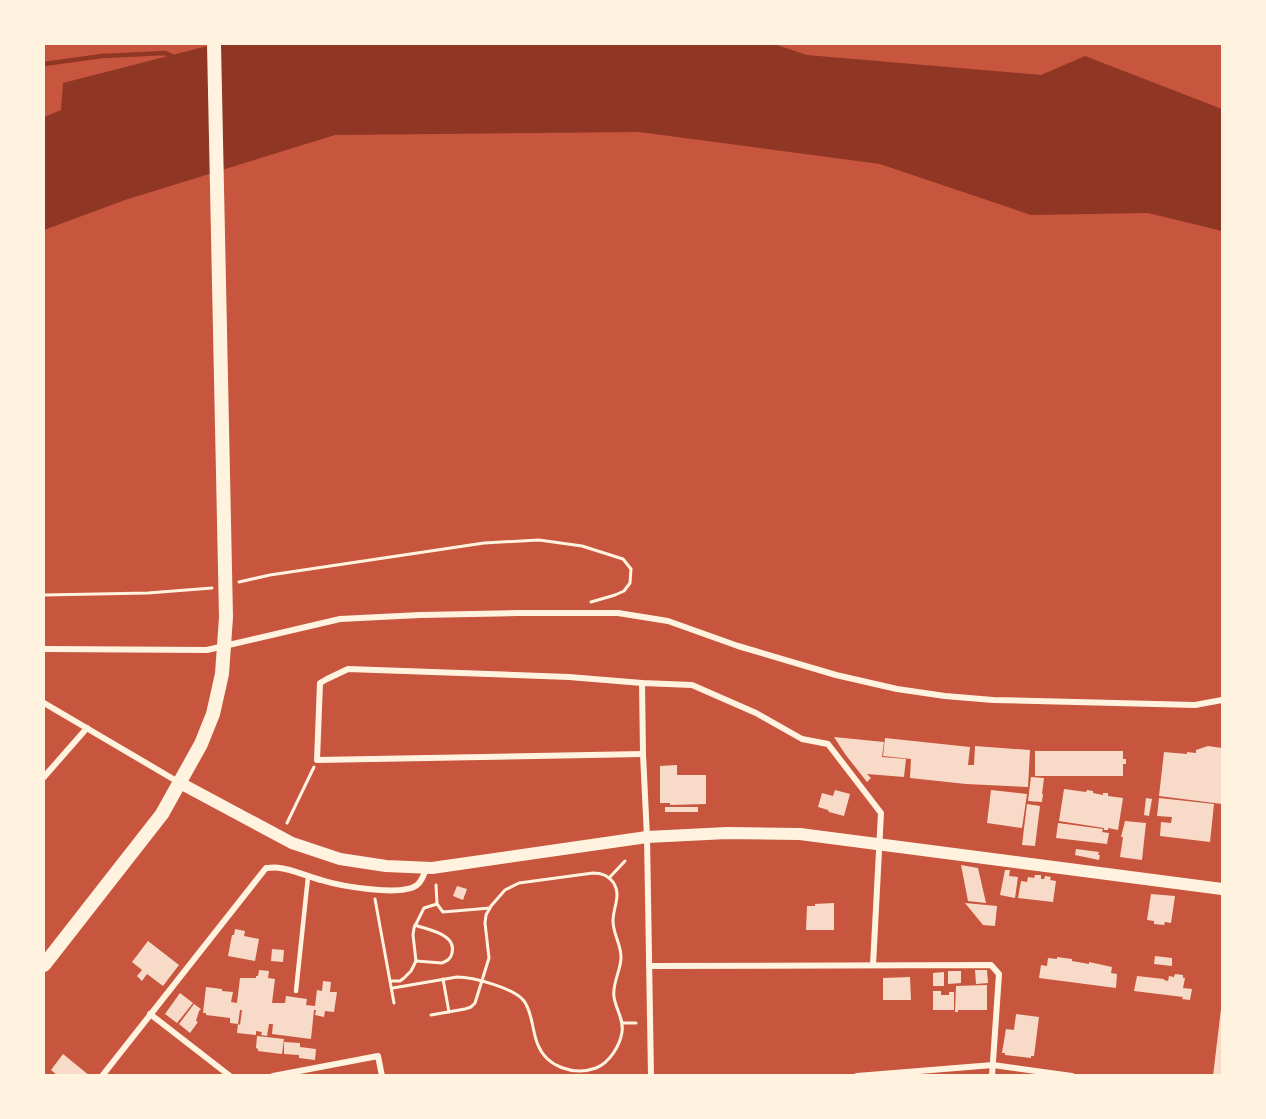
<svg xmlns="http://www.w3.org/2000/svg" width="1266" height="1119" font-family="Helvetica,sans-serif">
	<rect width="100%" height="100%" fill="#c8553d"/>
	<path fill="#8f3625" d="M 215,44 L 774,44 L 807,55 L 1041,75 L 1085,56 L 1222,109 L 1222,231 L 1148,213 L 1031,215 L 880,164 L 639,132 L 335,135 L 125,200 L 44,230 L 44,117 L 61,110 L 63,83 Z"/>
	<g fill="none" stroke-linecap="round" stroke-linejoin="round">
		<path stroke="#8f3625" stroke-width="4.5" d="M 44,64 L 102,56 L 165,53 L 174,57"/>
	</g>
	<g fill="#f7dbc8">
		<path d="M 834,737 L 884,742 L 882,757 L 906,759 L 904,777 L 867,774 L 871,778 L 867,782 L 845,754 Z"/>
		<path d="M 885,738 L 970,747 L 968,765 L 974,765 L 975,746 L 1030,750 L 1028,787 L 966,784 L 910,778 L 911,759 L 883,756 Z"/>
		<path d="M 1208,746 L 1222,748 L 1222,804 L 1159,796 L 1164,752 L 1187,754 L 1187,752 L 1196,753 L 1196,750 Z"/>
		<path d="M 1035,751 L 1123,751 L 1123,759 L 1126,759 L 1126,764 L 1123,764 L 1123,776 L 1035,776 Z"/>
		<path d="M 677,765 L 677,775 L 706,775 L 706,804 L 670,805 L 670,803 L 660,803 L 660,766 Z"/>
		<path d="M 1031,777 L 1044,778 L 1042,794 L 1043,794 L 1042,802 L 1028,801 Z"/>
		<path d="M 1064,789 L 1086,792 L 1087,790 L 1093,791 L 1093,793 L 1103,795 L 1103,793 L 1108,793 L 1108,796 L 1123,798 L 1118,830 L 1108,828 L 1108,830 L 1104,830 L 1104,828 L 1059,821 Z"/>
		<path d="M 835,790 L 850,794 L 844,816 L 829,812 L 828,810 L 818,807 L 822,793 L 833,796 Z"/>
		<path d="M 991,790 L 1027,794 L 1022,828 L 987,823 Z"/>
		<path d="M 1146,798 L 1152,799 L 1149,816 L 1144,815 Z"/>
		<path d="M 1159,798 L 1214,804 L 1210,842 L 1160,836 L 1161,822 L 1171,823 L 1172,817 L 1157,816 Z"/>
		<path d="M 1027,804 L 1040,806 L 1035,846 L 1022,845 Z"/>
		<rect x="665" y="807" width="33" height="5"/>
		<path d="M 1125,821 L 1146,823 L 1142,860 L 1120,857 L 1123,837 L 1121,837 Z"/>
		<path d="M 1058,823 L 1103,829 L 1102,832 L 1109,833 L 1107,844 L 1056,838 Z"/>
		<path d="M 1076,849 L 1099,852 L 1098,855 L 1100,855 L 1099,860 L 1075,855 Z"/>
		<path d="M 961,865 L 978,868 L 986,903 L 968,901 Z"/>
		<path d="M 1005,870 L 1010,870 L 1009,876 L 1018,877 L 1015,898 L 1000,895 Z"/>
		<path d="M 1035,875 L 1041,875 L 1041,879 L 1044,879 L 1045,876 L 1051,877 L 1050,880 L 1056,881 L 1053,902 L 1018,898 L 1021,881 L 1027,882 L 1028,877 L 1034,878 Z"/>
		<path d="M 457,886 L 467,889 L 463,900 L 453,896 Z"/>
		<path d="M 1151,894 L 1175,896 L 1171,923 L 1165,922 L 1164,925 L 1154,924 L 1154,921 L 1147,920 Z"/>
		<path d="M 834,903 L 834,930 L 806,930 L 807,906 L 815,906 L 815,904 Z"/>
		<path d="M 965,903 L 997,906 L 995,926 L 983,925 Z"/>
		<path d="M 235,929 L 245,931 L 244,936 L 259,939 L 255,961 L 228,956 L 232,935 L 234,935 Z"/>
		<path d="M 148,941 L 179,965 L 163,986 L 147,974 L 142,981 L 137,976 L 142,970 L 132,962 Z"/>
		<path d="M 272,949 L 284,950 L 283,962 L 271,961 Z"/>
		<path d="M 1155,956 L 1172,958 L 1172,966 L 1154,964 Z"/>
		<path d="M 1057,957 L 1072,959 L 1072,961 L 1089,964 L 1089,962 L 1112,967 L 1111,973 L 1117,974 L 1116,988 L 1039,978 L 1041,965 L 1047,966 L 1048,958 L 1057,959 Z"/>
		<path d="M 259,970 L 269,971 L 268,978 L 275,979 L 272,1003 L 285,1003 L 286,996 L 307,999 L 306,1005 L 315,1006 L 317,990 L 322,991 L 323,981 L 331,982 L 330,992 L 337,992 L 334,1012 L 325,1011 L 324,1017 L 315,1015 L 316,1010 L 314,1010 L 311,1039 L 272,1034 L 273,1024 L 269,1024 L 267,1036 L 261,1035 L 262,1032 L 256,1031 L 256,1035 L 237,1033 L 238,1024 L 240,1025 L 242,1010 L 240,1010 L 238,1024 L 230,1023 L 230,1018 L 206,1015 L 206,1013 L 203,1013 L 206,987 L 222,989 L 222,991 L 233,992 L 231,1002 L 237,1003 L 240,978 L 256,978 L 256,976 L 258,976 Z"/>
		<path d="M 975,970 L 987,970 L 988,983 L 976,984 Z"/>
		<path d="M 948,971 L 961,971 L 961,983 L 948,984 Z"/>
		<path d="M 944,972 L 944,986 L 933,986 L 933,973 Z"/>
		<path d="M 1175,974 L 1183,975 L 1183,978 L 1185,978 L 1183,988 L 1192,989 L 1190,1000 L 1182,999 L 1183,997 L 1134,991 L 1137,976 L 1164,979 L 1164,980 L 1168,981 L 1169,976 L 1174,977 Z"/>
		<path d="M 910,977 L 911,1000 L 883,1000 L 883,978 Z"/>
		<path d="M 987,985 L 987,1010 L 958,1010 L 958,1012 L 955,1012 L 956,986 Z"/>
		<path d="M 933,991 L 941,991 L 941,995 L 949,995 L 949,992 L 954,992 L 954,1010 L 933,1010 Z"/>
		<path d="M 180,993 L 193,1003 L 177,1023 L 165,1014 Z"/>
		<path d="M 194,1004 L 201,1009 L 199,1011 L 196,1021 L 198,1022 L 190,1033 L 179,1024 Z"/>
		<path d="M 1221,1009 L 1222,1009 L 1222,1076 L 1213,1076 Z"/>
		<path d="M 1016,1014 L 1039,1017 L 1034,1056 L 1031,1056 L 1031,1058 L 1005,1055 L 1005,1053 L 1002,1053 L 1006,1029 L 1014,1030 Z"/>
		<path d="M 257,1036 L 284,1039 L 282,1054 L 258,1051 L 258,1049 L 256,1048 Z"/>
		<path d="M 284,1042 L 300,1043 L 300,1047 L 316,1049 L 315,1060 L 299,1058 L 299,1055 L 284,1054 Z"/>
		<path d="M 63,1054 L 90,1076 L 58,1076 L 51,1070 Z"/>
	</g>
	<g fill="none" stroke-linecap="round" stroke-linejoin="round">
		<g stroke="#fff3e0" stroke-width="3">
			<path d="M 239,582 L 270,575 L 484,543 L 539,540 L 582,546 L 623,559 L 631,569 L 630,583 L 624,591 L 615,595 L 591,602"/>
			<path d="M 44,595 L 148,593 L 212,588"/>
			<path d="M 287,823 L 314,767"/>
			<path d="M 609,878 L 625,861"/>
			<path d="M 436,885 L 437,904 L 443,912 L 490,908"/>
			<path d="M 375,899 L 394,1003"/>
			<path d="M 415,925 C 428,930 457,934 452,953 C 451,959 447,961 442,963 L 416,961"/>
			<path d="M 443,979 L 449,1012"/>
			<path d="M 391,981 L 400,981 L 404,978 L 411,971 L 416,961 L 413,935 L 414,928 L 424,908 L 437,904"/>
			<path d="M 393,988 L 457,977 C 473,977 514,988 524,1001 C 533,1013 532,1032 538,1045 C 547,1067 574,1076 596,1068 C 609,1063 620,1046 622,1032 C 624,1019 616,1010 614,997 C 612,983 621,971 621,957 C 621,944 613,934 613,921 C 613,907 622,895 613,882 C 608,875 600,873 593,873 L 519,883 L 505,890 L 491,906 L 486,915 L 485,923 L 489,958 L 475,1003 L 471,1007 L 465,1009 L 431,1015"/>
			<path d="M 623,1023 L 636,1023"/>
		</g>
		<path stroke="#fff3e0" stroke-width="4.5" d="M 296,991 L 308,877"/>
		<g stroke="#fff3e0" stroke-width="6">
			<path d="M 44,649 L 207,650 L 340,619 L 420,615 L 517,613 L 618,613 L 668,621 L 738,646 L 836,675 L 897,689 L 945,696 L 993,700 L 1195,705 L 1222,700"/>
			<path d="M 642,683 L 643,754 L 647,837 L 651,1076"/>
			<path d="M 44,703 L 180,783"/>
			<path d="M 643,754 L 317,760 L 320,683 L 327,679 L 348,669 L 569,677 L 642,683 L 692,685 L 756,713 L 802,739 L 828,744 L 881,813 L 873,965"/>
			<path d="M 44,777 L 87,728"/>
			<path d="M 649,966 L 991,965 L 999,974 L 992,1076"/>
			<path d="M 150,1014 L 230,1076"/>
			<path d="M 102,1076 L 266,868 C 270,868 276,867 280,868 C 291,869 309,877 321,880 C 340,886 402,897 417,885 C 423,880 424,874 426,868"/>
			<path d="M 273,1076 L 378,1056 L 382,1076"/>
			<path d="M 857,1076 L 993,1065 L 1072,1076"/>
		</g>
		<path stroke="#fff3e0" stroke-width="12" d="M 180,783 L 292,843 L 340,859 L 386,866 L 432,868 L 647,837 L 727,833 L 800,834 L 1222,889"/>
		<path stroke="#fff3e0" stroke-width="14" d="M 44,965 L 162,814 L 201,744 L 213,714 L 222,674 L 226,617 L 214,44"/>
	</g>
	<rect width="1266" height="1119" fill="none" stroke="#fff3e0" stroke-width="90"/>
</svg>
